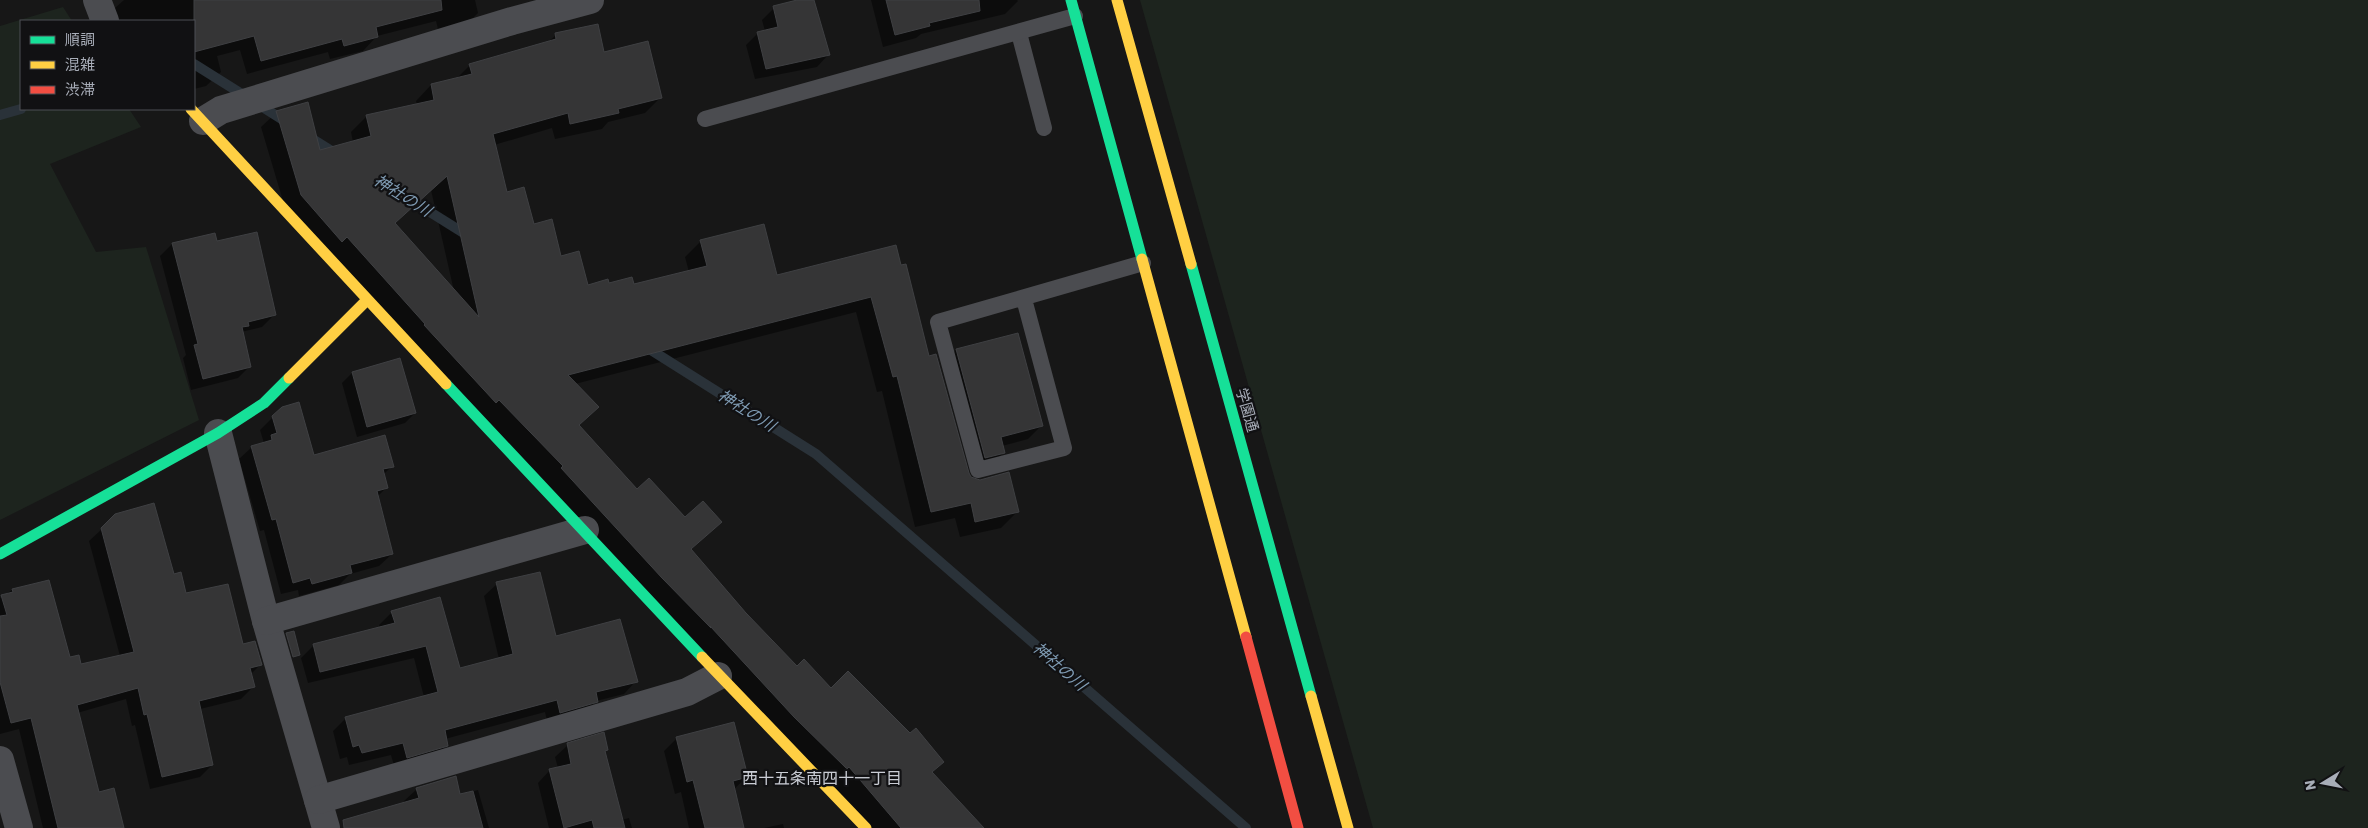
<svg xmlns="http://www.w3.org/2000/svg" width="2368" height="828" font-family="Rubik,'Noto Sans JP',sans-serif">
	<rect width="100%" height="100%" fill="#171717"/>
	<g fill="#1d241e">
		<path d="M 1140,0 L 2368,0 L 2368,828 L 1373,828 Z"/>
		<path d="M 63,7 L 72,21 L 21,21 L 21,109 L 129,109 L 141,127 L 50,164 L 96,252 L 146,247 L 199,420 L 0,520 L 0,26 Z"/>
	</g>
	<g fill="#0007" fill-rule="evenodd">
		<path d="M 124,0 L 475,0 L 478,13 L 464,27 L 439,33 L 436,21 L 377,36 L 363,51 L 330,59 L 328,52 L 247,74 L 240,50 L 217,56 L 221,72 L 206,86 L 194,89 L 194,21 L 109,21 L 107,15 Z"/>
		<path d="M 803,0 L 813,0 L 828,55 L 817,67 L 755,79 L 746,45 L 758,33 L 765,31 L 762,20 L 774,8 Z"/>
		<path d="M 871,0 L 1017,0 L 1018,1 L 1005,14 L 921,34 L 916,38 L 883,47 Z"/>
		<path d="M 556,35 L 603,53 L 661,97 L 645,113 L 608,122 L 602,129 L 555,139 L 552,128 L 494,145 L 506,194 L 587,286 L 633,286 L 689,272 L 685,257 L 701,241 L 776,277 L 895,246 L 929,357 L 971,478 L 1017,512 L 1001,528 L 960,537 L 955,518 L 915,527 L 882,391 L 877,392 L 856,312 L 575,384 L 578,426 L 637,491 L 685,519 L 720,522 L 690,550 L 745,613 L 797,668 L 831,690 L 931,773 L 982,828 L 872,828 L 286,211 L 261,127 L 277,112 L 319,151 L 353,142 L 351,132 L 367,116 L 417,105 L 416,101 L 431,85 L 456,79 L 470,65 L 547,43 ZM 431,190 L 454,291 L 394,224 Z"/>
		<path d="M 216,242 L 274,315 L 262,327 L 241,332 L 250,366 L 238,378 L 191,390 L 183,358 L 186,355 L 160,256 L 172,244 Z"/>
		<path d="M 1017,334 L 1041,426 L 1028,439 L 1002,446 L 1004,452 L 991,465 L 972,470 L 943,363 L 956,350 Z"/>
		<path d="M 399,360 L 415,413 L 405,423 L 357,437 L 342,383 L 352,373 Z"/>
		<path d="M 273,417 L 313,457 L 392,466 L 383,475 L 387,487 L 377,497 L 392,554 L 379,566 L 350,574 L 339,585 L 299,596 L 298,590 L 281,594 L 264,530 L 260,531 L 239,459 L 252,447 L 264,443 L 260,430 Z"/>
		<path d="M 102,529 L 173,575 L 186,595 L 261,664 L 250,675 L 253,687 L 241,699 L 200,709 L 212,765 L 200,777 L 150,789 L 135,725 L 132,726 L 126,699 L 77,713 L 98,793 L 123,828 L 43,828 L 19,729 L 0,734 L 0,598 L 12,590 L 69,659 L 80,666 L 120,656 L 89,541 Z"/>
		<path d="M 497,584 L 555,637 L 636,681 L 624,694 L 596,701 L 584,714 L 548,725 L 545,712 L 445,739 L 447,745 L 434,758 L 395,769 L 391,755 L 349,765 L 347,757 L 340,759 L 333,731 L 346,718 L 424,697 L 414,658 L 308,683 L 301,658 L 314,645 L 380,628 L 379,625 L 392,612 L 459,670 L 499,659 L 484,596 Z"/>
		<path d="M 677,738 L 747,777 L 733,790 L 743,828 L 689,828 L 681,792 L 675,794 L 664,751 Z"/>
		<path d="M 568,745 L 607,750 L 604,752 L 621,820 L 629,818 L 632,828 L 549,828 L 538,783 L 550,770 L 558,768 L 555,757 Z"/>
		<path d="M 417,789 L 459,795 L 478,790 L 489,828 L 349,828 L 405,804 L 404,801 Z"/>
		<path d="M 783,824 L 784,828 L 764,828 Z"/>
	</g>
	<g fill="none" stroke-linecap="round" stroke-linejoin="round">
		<g stroke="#2a3239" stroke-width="10">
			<path d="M 194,64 L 288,123"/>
			<path d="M 0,115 L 21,109"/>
			<path d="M 306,135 L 338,155"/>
			<path d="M 406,197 L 470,237"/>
			<path d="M 643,345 L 816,454 L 1246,828"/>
		</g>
	</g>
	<g fill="#353536" stroke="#3f4043" fill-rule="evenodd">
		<path d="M 194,0 L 441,0 L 442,10 L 376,27 L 378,37 L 344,46 L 342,39 L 261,61 L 254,36 L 194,52 Z"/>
		<path d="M 797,0 L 814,0 L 830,55 L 766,69 L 757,32 L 778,27 L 773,6 Z"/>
		<path d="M 886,0 L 979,0 L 980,11 L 929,23 L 930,26 L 895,35 Z"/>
		<path d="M 598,24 L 604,52 L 648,41 L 662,98 L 618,109 L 619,113 L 570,124 L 568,113 L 493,134 L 507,192 L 524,187 L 534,224 L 552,219 L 561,256 L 579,251 L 588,285 L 608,279 L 609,283 L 632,277 L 634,284 L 707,266 L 700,240 L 764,224 L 777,275 L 896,245 L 901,265 L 906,264 L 929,356 L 936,354 L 969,473 L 971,477 L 980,480 L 1009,472 L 1019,512 L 975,522 L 971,503 L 931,512 L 897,376 L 893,377 L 871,297 L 568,375 L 599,407 L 579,425 L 637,489 L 649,478 L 685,517 L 703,501 L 722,522 L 691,549 L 746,613 L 797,666 L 804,659 L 831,688 L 848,671 L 910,733 L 916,728 L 944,762 L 932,772 L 984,828 L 901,828 L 849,767 L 847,769 L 794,717 L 710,626 L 711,628 L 662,578 L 561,468 L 563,466 L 499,400 L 496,403 L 424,325 L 425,324 L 347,237 L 342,242 L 301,195 L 276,111 L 308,102 L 320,150 L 371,136 L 366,115 L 434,100 L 431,84 L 472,74 L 469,64 L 556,39 L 555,33 ZM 447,176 L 479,317 L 395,223 Z"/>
		<path d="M 257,232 L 276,315 L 248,322 L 249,326 L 242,327 L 251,367 L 203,379 L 194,345 L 198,344 L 172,243 L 215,233 L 217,241 Z"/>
		<path d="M 1018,333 L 1043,426 L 1001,437 L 1005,453 L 985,458 L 956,349 Z"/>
		<path d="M 400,358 L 416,413 L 367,427 L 352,372 Z"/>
		<path d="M 299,402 L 314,455 L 385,435 L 394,467 L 383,469 L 388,488 L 377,491 L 393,554 L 350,565 L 352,573 L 312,584 L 310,578 L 293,583 L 276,519 L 272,520 L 251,446 L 272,440 L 271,435 L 277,433 L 272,416 L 282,407 Z"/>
		<path d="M 154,503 L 174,574 L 181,572 L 186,593 L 228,584 L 243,644 L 255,641 L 262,665 L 250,668 L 255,687 L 199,701 L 213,765 L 162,777 L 147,714 L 144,715 L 138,688 L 77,705 L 99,792 L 114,788 L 124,828 L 58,828 L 31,718 L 11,723 L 0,682 L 0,616 L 7,615 L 1,595 L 13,592 L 12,589 L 49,580 L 70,657 L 79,655 L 81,664 L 134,652 L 101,528 L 115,514 Z"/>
		<path d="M 540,572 L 556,636 L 620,619 L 638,682 L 596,692 L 598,702 L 560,713 L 557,700 L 445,730 L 448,746 L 407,758 L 403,743 L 362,753 L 359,745 L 353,747 L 345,717 L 438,692 L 426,646 L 320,672 L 313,644 L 395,623 L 391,611 L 440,597 L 460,668 L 513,654 L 496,582 Z"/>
		<path d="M 294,631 L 300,655 L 293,657 L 286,633 Z"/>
		<path d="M 734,722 L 748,777 L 733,781 L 744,828 L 705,828 L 693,780 L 687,782 L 676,737 Z"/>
		<path d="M 604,732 L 608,750 L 605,751 L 625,828 L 594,828 L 592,820 L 564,828 L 549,769 L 571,764 L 567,743 Z"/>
		<path d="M 456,776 L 460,794 L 473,791 L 483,828 L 344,828 L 343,820 L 419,798 L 416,788 Z"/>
	</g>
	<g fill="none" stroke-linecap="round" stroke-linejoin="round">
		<g stroke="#4b4c50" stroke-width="16">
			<path d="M 1019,33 L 1044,128"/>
			<path d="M 705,119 L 1075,16"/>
			<path d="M 1024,299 L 1064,448 L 978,470 L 938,322 L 1143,263"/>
		</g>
		<g stroke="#4b4c50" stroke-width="28">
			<path d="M 97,0 L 105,21"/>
			<path d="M 203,121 L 221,110 L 512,21 L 590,0"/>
			<path d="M 218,433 L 266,621 L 326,828"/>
			<path d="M 266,621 L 585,530"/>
			<path d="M 0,760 L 19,828"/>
			<path d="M 318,800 L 687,692 L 718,676"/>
		</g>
		<g stroke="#16e098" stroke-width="11">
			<path d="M 1071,0 L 1142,259"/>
			<path d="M 1191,264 L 1311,696"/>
			<path d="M 446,384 L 702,657"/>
			<path d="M 0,554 L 218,433 L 264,403 L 289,378"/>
		</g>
		<g stroke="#ffcf43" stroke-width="11">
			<path d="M 1117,0 L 1191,264"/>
			<path d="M 191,109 L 446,384"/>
			<path d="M 1142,259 L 1246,637"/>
			<path d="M 289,378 L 367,300"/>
			<path d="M 702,657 L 866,828"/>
			<path d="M 1311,696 L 1348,828"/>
		</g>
		<path stroke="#f24e42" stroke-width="11" d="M 1246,637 L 1298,828"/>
	</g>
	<g text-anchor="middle" stroke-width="4.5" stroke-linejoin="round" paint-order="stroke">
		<g font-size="15" fill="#a8adb8" stroke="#111113">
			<text transform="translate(1247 410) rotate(74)" y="5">学園通</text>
		</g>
		<g font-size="16" font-style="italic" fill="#7f9bb3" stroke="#111113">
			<text transform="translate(403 195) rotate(32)" y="6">神社の川</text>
			<text transform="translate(747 410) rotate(32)" y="6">神社の川</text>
			<text transform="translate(1060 666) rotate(41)" y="6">神社の川</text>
		</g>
		<g font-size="16" fill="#c9ccd4" stroke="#111113">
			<text x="822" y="784">西十五条南四十一丁目</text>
		</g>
	</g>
	<rect x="20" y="20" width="175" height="90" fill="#111113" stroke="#4d4f55"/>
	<rect x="30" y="36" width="25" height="8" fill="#16e098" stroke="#4d4f55"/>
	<text x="65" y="45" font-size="15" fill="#a8adb8">順調</text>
	<rect x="30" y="61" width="25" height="8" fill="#ffcf43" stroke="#4d4f55"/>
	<text x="65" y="70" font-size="15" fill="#a8adb8">混雑</text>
	<rect x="30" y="86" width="25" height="8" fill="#f24e42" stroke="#4d4f55"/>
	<text x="65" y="95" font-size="15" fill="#a8adb8">渋滞</text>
	<g transform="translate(2323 783) rotate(260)" stroke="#111113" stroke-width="4" paint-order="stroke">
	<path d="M0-4L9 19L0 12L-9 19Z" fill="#a8adb8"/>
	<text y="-8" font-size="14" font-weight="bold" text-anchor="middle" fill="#a8adb8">N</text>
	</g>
</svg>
